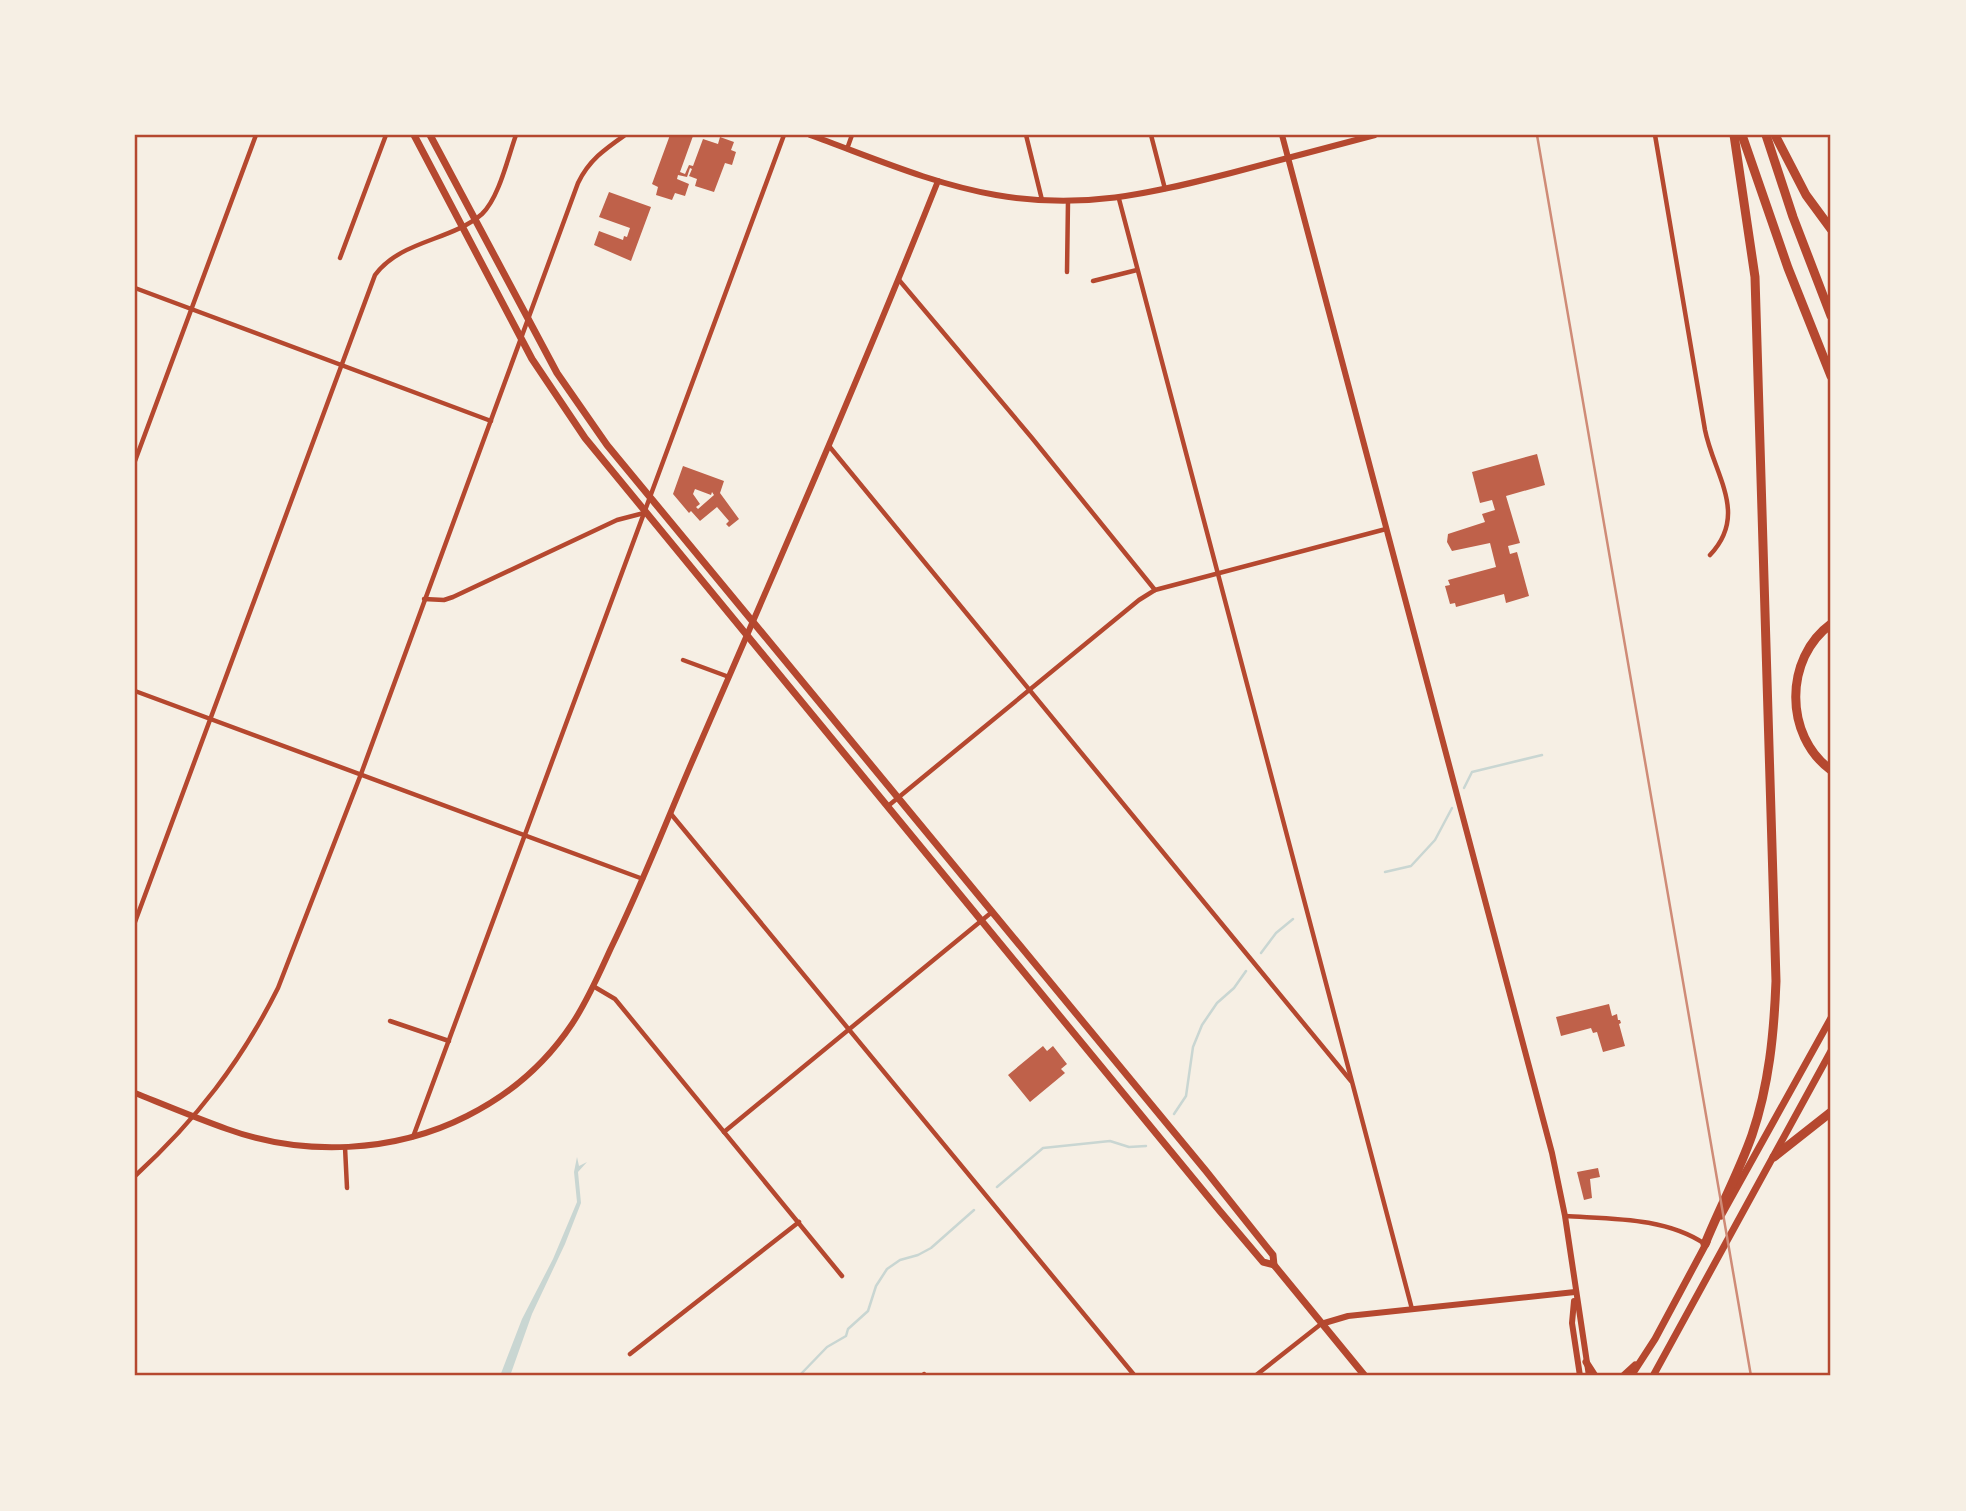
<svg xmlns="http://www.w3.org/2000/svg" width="1966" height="1511" font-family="'Alegreya Sans',sans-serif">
	<rect width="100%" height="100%" fill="#f6efe4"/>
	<path fill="#c9d6d2" d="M 577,1157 L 579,1166 L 587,1162 L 578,1172 L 581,1203 L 565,1244 L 532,1314 L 510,1376 L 500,1376 L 522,1319 L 553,1259 L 577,1202 L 574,1172 Z"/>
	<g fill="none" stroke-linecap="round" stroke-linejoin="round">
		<g stroke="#c9d6d2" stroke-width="2.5">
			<path d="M 1464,788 L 1472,772 L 1542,755"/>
			<path d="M 1385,872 L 1411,866 L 1435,840 L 1452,808"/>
			<path d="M 1261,953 L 1276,933 L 1293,919"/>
			<path d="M 1174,1114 L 1186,1096 L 1193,1047 L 1202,1025 L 1217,1003 L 1234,988 L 1246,971"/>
			<path d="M 997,1187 L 1043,1148 L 1110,1141 L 1129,1147 L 1146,1146"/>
			<path d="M 799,1376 L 827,1347 L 846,1336 L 848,1329 L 868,1311 L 876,1286 L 887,1269 L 900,1260 L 918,1255 L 931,1248 L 974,1210"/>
		</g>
	</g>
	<g fill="#bf614a" fill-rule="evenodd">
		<path d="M 670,135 L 693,136 L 680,172 L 685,174 L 689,165 L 693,166 L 703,139 L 718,144 L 720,137 L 734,142 L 731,150 L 736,152 L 732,165 L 725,163 L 714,192 L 695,186 L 697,179 L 689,176 L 692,169 L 690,168 L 687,177 L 678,175 L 677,179 L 689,184 L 685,196 L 675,193 L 672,200 L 656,195 L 658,187 L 652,184 Z"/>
		<path d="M 609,192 L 651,207 L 631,261 L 594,245 L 599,231 L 623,240 L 624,236 L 627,237 L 630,228 L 599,217 Z"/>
		<path d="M 1537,454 L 1545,485 L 1506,496 L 1520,543 L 1508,546 L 1510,554 L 1517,552 L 1529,596 L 1506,603 L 1504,594 L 1456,607 L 1455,603 L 1450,604 L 1445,586 L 1450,585 L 1448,580 L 1496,567 L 1490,543 L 1452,551 L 1447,542 L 1448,534 L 1485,522 L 1482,514 L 1495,510 L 1492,500 L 1480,503 L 1472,472 Z"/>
		<path d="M 683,466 L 724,481 L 720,493 L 739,519 L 729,527 L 726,524 L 729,521 L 717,507 L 700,521 L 691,511 L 689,513 L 673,494 ZM 695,489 L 711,495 L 712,492 L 714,495 L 698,509 L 696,507 L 700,504 L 693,494 Z"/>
		<path d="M 1609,1004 L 1612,1016 L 1617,1014 L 1618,1020 L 1620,1020 L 1621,1023 L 1619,1024 L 1625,1046 L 1603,1052 L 1597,1032 L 1593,1033 L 1591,1028 L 1561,1036 L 1556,1017 Z"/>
		<path d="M 1043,1046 L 1047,1051 L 1053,1046 L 1067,1064 L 1061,1069 L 1065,1073 L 1030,1102 L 1008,1075 Z"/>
		<path d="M 1598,1168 L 1600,1177 L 1590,1179 L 1592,1198 L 1584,1200 L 1577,1172 Z"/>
	</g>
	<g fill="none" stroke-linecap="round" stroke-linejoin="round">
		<g stroke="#b5482f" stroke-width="4.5">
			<path d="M 1026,135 L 1042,200"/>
			<path d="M 1151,135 L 1165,189"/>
			<path d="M 1655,135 L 1705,430 C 1714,475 1749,514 1710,555"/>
			<path d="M 847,149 L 852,135"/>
			<path d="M 1119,199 L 1412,1309"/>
			<path d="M 340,258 L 386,135"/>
			<path d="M 1067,272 L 1068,201"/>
			<path d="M 899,280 L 1032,438 L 1155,590"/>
			<path d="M 1093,281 L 1137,270"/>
			<path d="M 135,288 L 491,421"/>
			<path d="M 829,446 L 1351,1081"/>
			<path d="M 135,461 L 256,135"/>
			<path d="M 424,599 L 444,600 L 453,597 L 617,520 L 644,513"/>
			<path d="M 683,660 L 729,677"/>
			<path d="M 135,691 L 643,879"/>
			<path d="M 888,806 L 1139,600 L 1155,590 L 1386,529"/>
			<path d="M 671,814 L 1135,1376"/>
			<path d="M 135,922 L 375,275 C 401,240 451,241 482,214 C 499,198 508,157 516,135"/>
			<path d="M 593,986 L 615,999 L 842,1276"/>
			<path d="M 390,1021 L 449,1041"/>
			<path d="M 724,1132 L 992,912"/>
			<path d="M 413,1137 L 784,135"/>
			<path d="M 345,1147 L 347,1188"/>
			<path d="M 135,1176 C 196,1120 241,1062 278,988 L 361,774 L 578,183 C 589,160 605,149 625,135"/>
			<path d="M 1565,1216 C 1612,1219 1665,1217 1705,1244"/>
			<path d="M 630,1354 L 799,1222"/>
			<path d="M 924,1374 L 925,1376"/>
			<path d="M 1255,1376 L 1321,1324"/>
		</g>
		<g stroke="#b5482f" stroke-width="6">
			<path d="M 810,135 C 871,157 932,184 996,195 C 1082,210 1149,194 1231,173 C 1279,160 1327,148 1375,135"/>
			<path d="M 135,1093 C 165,1105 196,1118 227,1129 C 304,1157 394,1153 467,1116 C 509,1095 546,1063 572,1024 C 588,1000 599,974 611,948 C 643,883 669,814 698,748 C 780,559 862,372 938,181"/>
			<path d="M 1321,1324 L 1348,1316 L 1575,1292"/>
		</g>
		<g stroke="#b5482f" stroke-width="6">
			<path d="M 1282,135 L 1552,1153 L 1565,1216 L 1589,1376"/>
			<path d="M 1574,1301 L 1572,1323 L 1580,1376"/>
		</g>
		<g stroke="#b5482f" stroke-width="7">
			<path d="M 414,135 L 532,359 L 585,438 L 1219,1210 L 1263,1262 L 1274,1265"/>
			<path d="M 430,135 L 557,373 L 607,445 L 1206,1171 L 1273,1255 L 1274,1265 L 1365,1376"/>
			<path d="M 1721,1216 L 1831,1018"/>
			<path d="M 1586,1362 L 1595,1376"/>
			<path d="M 1623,1376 L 1635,1365"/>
			<path d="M 1631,1376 L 1655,1339 L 1707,1242"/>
			<path d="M 1653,1376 L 1831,1051"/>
		</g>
		<g stroke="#b5482f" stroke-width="9">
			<path d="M 1742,135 L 1788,268 L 1831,376"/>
			<path d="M 1766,135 L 1793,217 L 1831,316"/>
			<path d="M 1775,135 L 1806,195 L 1831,229"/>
			<path d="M 1831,624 C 1784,658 1784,736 1831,770"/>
			<path d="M 1774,1157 L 1831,1112"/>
			<path d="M 1705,1244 C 1720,1207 1739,1172 1752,1135 C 1769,1085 1774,1034 1776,981 L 1755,277 L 1734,135"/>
		</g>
		<path stroke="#cf8b77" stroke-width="2.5" d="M 1537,135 L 1751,1376"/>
	</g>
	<rect width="1966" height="1511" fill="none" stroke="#f6efe4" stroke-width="273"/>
	<rect x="136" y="136" width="1693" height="1238" fill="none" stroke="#b5482f" stroke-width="2.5"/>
</svg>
